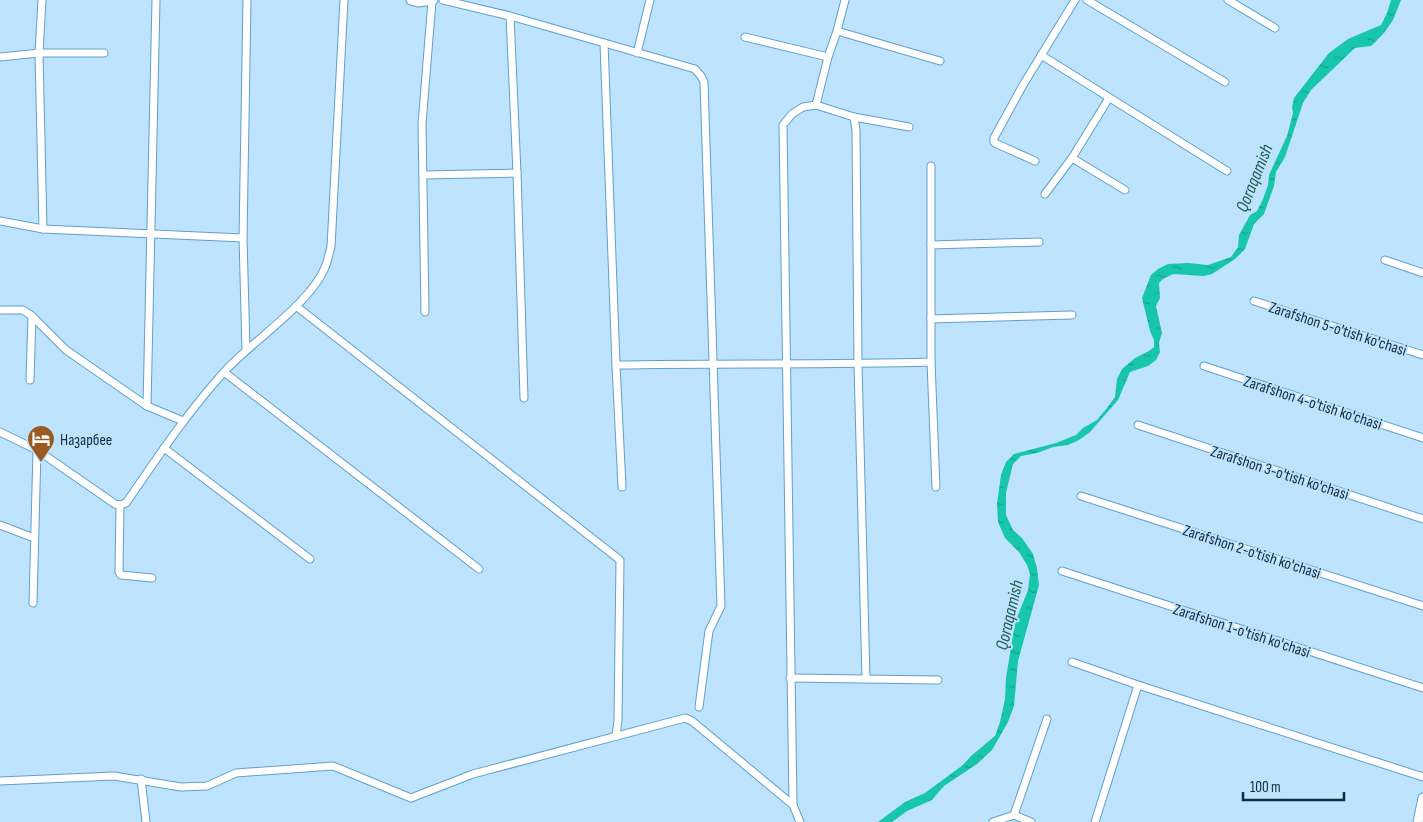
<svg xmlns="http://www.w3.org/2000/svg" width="1423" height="822" font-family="'Sofia Sans Condensed',sans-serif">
	<defs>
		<pattern id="water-ripples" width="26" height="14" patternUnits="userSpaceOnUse" patternTransform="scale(1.25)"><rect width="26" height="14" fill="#18c6ac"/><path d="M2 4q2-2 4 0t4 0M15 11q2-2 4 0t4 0" fill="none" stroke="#14a18d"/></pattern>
	</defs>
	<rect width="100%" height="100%" fill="#bde3fe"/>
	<path fill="url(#water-ripples)" d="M 1391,0 L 1401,0 L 1393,20 L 1384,33 L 1371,46 L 1355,48 L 1311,90 L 1303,103 L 1285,157 L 1276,172 L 1274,186 L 1264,214 L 1254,224 L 1245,249 L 1235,259 L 1212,274 L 1204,276 L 1173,274 L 1163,279 L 1159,283 L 1160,298 L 1156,306 L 1162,333 L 1159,343 L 1160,352 L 1156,360 L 1148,366 L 1130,372 L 1118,400 L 1090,432 L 1079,440 L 1068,445 L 1053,447 L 1037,453 L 1021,456 L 1013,464 L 1006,493 L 1006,515 L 1013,530 L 1022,538 L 1033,554 L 1037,568 L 1039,585 L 1018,661 L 1014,706 L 1008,722 L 992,750 L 977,764 L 944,786 L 932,800 L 907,811 L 892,822 L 878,822 L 905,802 L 925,793 L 963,765 L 971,756 L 995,736 L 1000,722 L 1005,699 L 1006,678 L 1013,635 L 1016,620 L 1028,590 L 1030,574 L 1027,565 L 1019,552 L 1005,538 L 998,522 L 997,504 L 1001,475 L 1006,462 L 1014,454 L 1056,443 L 1076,435 L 1083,428 L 1097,420 L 1107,408 L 1115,397 L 1117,379 L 1122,369 L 1135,358 L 1149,351 L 1154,347 L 1154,340 L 1150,331 L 1142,298 L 1151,275 L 1158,269 L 1168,264 L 1188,263 L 1208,265 L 1231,257 L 1238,247 L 1239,235 L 1250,215 L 1257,211 L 1263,199 L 1268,185 L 1269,175 L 1287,136 L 1293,113 L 1292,107 L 1294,98 L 1329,53 L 1348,39 L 1381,25 L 1387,13 Z"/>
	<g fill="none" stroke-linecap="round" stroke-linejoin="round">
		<defs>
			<g id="minor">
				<path d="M 42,0 L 39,53 L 43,229"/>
				<path d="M 443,0 L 510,16 L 695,69 L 701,76 L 704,82 L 721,606 L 709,631 L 699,707"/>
				<path d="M 1087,0 L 1225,82"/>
				<path d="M 1228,0 L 1275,28"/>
				<path d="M 510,16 L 517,173 L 524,398"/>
				<path d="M 837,31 L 940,61"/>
				<path d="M 745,37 L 828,57"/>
				<path d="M 604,43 L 616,365 L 622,487"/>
				<path d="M 637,53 L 650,0"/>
				<path d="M 1041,55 L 1227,171"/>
				<path d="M 0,57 L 39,53 L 104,53"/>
				<path d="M 1109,98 L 1072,158 L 1125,190"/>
				<path d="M 816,105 L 828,57 L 837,31 L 845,0"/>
				<path d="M 854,117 L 856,130 L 858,364 L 866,679"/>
				<path d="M 1035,161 L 997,144 L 994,142 L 994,138 L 1023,85 L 1075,0"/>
				<path d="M 931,166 L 931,362 L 936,487"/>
				<path d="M 423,175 L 517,173"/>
				<path d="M 1045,194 L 1072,158"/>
				<path d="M 0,221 L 43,229 L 243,238"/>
				<path d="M 931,245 L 1039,242"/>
				<path d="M 1385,260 L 1423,273"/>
				<path d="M 1254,301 L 1423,355"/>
				<path d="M 296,306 L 620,560 L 618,720 L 616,736"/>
				<path d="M 0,310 L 23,310 L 32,316 L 66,350 L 147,406 L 183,421"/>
				<path d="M 425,312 L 422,124 L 432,1"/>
				<path d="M 931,319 L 1072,315"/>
				<path d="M 246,349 L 243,238 L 247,0"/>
				<path d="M 616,365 C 721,363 826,365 931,362"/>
				<path d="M 1204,366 L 1423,438"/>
				<path d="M 224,372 L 479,569"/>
				<path d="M 30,380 L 32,316"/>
				<path d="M 147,406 L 156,0"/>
				<path d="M 1138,425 L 1423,519"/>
				<path d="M 0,432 L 37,450 L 115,504 L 120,505 L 126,503 C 157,458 187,413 224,372 C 252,341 312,303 326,265 C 328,260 329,253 331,247 L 344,0"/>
				<path d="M 164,448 L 310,559"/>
				<path d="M 1081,496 L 1423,606"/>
				<path d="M 120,505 L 119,572 L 121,575 L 152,578"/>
				<path d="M 0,525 L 34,538"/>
				<path d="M 1062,571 L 1423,688"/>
				<path d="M 33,603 L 37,450"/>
				<path d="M 1072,662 L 1138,685 L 1423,777"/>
				<path d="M 790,678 L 938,680"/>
				<path d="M 141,779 L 146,822"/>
				<path d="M 0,781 L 114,776 L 181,787 L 207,786 L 236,773 L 333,766 L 411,798 L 473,774 L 685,718 L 692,721 L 793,805 L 800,822"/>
				<path d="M 793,805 L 783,125 L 792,114 L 803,107 L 816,105 L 854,117 L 909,127"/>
				<path d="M 1014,815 L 1047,719"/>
				<path d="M 993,822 L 1014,815 L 1031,822"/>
				<path d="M 1095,822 L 1138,685"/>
			</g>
			<g id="tertiary">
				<path d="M 411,0 L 418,2 L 433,0"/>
				<path d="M 1418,822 L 1423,798"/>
			</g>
		</defs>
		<use href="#minor" stroke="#5fa0ca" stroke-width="9"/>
		<use href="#tertiary" stroke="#5fa0ca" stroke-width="11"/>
		<use href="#minor" stroke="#fff" stroke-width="7"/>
		<use href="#tertiary" stroke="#fff" stroke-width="9"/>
	</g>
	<defs>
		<symbol id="hotel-pin" viewBox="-11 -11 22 30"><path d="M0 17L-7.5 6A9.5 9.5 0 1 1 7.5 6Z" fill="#9a5b22" stroke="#bde3fe"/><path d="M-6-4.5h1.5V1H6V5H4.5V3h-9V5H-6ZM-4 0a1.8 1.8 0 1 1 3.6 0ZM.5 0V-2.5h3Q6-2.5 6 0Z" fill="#fff"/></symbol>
	</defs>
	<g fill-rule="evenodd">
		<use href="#hotel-pin" x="25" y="423" width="32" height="43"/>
	</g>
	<g text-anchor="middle" stroke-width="4" stroke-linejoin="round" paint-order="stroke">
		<g font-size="16" fill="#112c3d" stroke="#bde3fe">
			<text transform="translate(1338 328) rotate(18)" y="6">Zarafshon 5-o'tish ko'chasi</text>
			<text transform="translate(1313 402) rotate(18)" y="6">Zarafshon 4-o'tish ko'chasi</text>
			<text transform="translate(1280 472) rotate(18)" y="6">Zarafshon 3-o'tish ko'chasi</text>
			<text transform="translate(1252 551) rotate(18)" y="6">Zarafshon 2-o'tish ko'chasi</text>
			<text transform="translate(1242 630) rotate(18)" y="6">Zarafshon 1-o'tish ko'chasi</text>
		</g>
		<g font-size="16" fill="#112c3d" stroke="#bde3fe" text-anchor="start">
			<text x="60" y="445">Назарбее</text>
		</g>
		<g font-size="18" font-style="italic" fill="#225f54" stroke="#bde3fe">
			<text transform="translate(1254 178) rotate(-68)" y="6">Qoraqamish</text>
			<text transform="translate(1009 615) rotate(-77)" y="6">Qoraqamish</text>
		</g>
	</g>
	<path d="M1243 792v8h101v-8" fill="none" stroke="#112c3d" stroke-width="2.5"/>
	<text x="1250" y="792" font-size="15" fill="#112c3d" stroke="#bde3fe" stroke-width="4" paint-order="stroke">100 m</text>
</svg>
